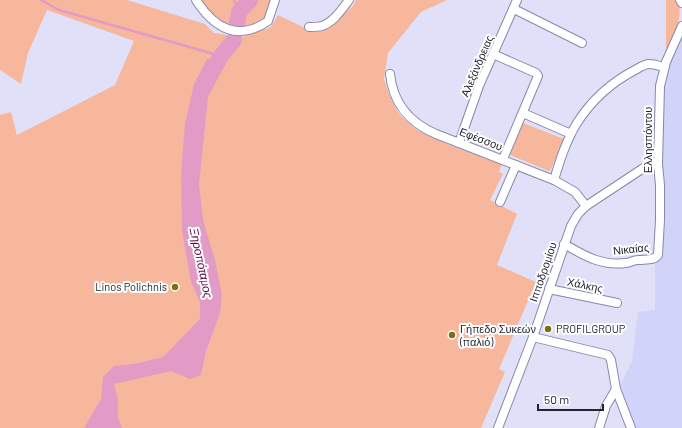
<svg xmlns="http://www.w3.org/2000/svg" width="682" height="428" font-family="Barlow,sans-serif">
	<rect width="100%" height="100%" fill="#e0e1f9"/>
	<path fill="#d1d3f8" d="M 682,23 L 682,428 L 635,428 L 620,385 L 632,361 L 638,312 L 655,310 L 656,102 L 661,70 L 666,52 Z"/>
	<g fill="#f7b79d">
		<path d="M 0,0 L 127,0 L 205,24 L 214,33 L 243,37 L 271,27 L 278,15 L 309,30 L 330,27 L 353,6 L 356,0 L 447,0 L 421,12 L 388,53 L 384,79 L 389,94 L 399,114 L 417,130 L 449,145 L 502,164 L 499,172 L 503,174 L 490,200 L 517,214 L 497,265 L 536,282 L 499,369 L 505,372 L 481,428 L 0,428 L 0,115 L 11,112 L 17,135 L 115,85 L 134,41 L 47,10 L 28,53 L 21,84 L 0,70 Z"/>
		<path d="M 199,0 L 271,0 L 265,17 L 256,23 L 242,29 L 238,30 L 214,18 Z"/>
		<path d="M 666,0 L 679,0 C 682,20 675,35 666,52 Z"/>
		<path d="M 523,123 L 564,139 L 551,169 L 549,171 L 510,155 Z"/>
	</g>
	<path fill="#e29bc6" d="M 207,59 L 226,63 L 208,97 L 199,184 L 203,220 L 215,260 L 222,295 L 220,313 L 206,351 L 201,375 L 190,379 L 171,371 L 114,384 L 118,399 L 118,418 L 122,428 L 84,428 L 101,399 L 103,377 L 114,366 L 134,364 L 163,357 L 200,319 L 200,302 L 191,282 L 182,231 L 181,174 L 185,124 L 194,84 Z"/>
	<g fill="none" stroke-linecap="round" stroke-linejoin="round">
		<g stroke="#e29bc6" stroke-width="2.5">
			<path d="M 41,0 L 59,10 L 221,56"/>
			<path d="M 234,0 L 239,12"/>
		</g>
		<g stroke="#e29bc6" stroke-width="16">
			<path d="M 236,28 L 239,12 L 250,0"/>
			<path d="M 207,80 L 221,56 L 234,40"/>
		</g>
		<defs>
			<g id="minor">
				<path d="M 196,0 C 214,28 238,42 268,21 L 275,0"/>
				<path d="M 680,0 L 682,3"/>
				<path d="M 514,9 L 582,43"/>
				<path d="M 309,27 C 313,27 318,27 322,26 C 334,22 342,9 349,0"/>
				<path d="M 493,54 L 536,73 L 538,76 L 503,159"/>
				<path d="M 390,74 C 393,103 410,123 436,134 L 554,180 L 575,192 L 586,206"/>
				<path d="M 523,113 L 571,134"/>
				<path d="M 459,143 L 479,86 L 517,0"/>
				<path d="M 554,180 C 560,160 566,141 577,123 C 591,101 612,82 635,70 C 639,68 644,64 649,64 C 654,64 660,66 664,67"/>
				<path d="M 500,202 L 516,165"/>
				<path d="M 564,244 C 585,256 601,266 626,263 C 630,263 633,260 638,260 C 645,259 654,261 658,255 L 660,220 L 660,185 L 658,164 L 660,86 L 666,62 L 682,26"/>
				<path d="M 549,289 L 617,303"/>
				<path d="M 533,337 L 608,355 L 611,360 L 616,389 L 631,428"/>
				<path d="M 498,428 L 533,337 L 571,226 L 578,214 L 586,206 L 642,169 L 649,165 L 658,164"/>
				<path d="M 599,428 L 606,406 L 616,389"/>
			</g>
		</defs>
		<use href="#minor" stroke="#8588ab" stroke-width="10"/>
		<use href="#minor" stroke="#fff" stroke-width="8"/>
	</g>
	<g fill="#7c7111" stroke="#fff" stroke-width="1.5">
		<circle cx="175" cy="287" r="4"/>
		<circle cx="548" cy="329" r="4"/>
		<circle cx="452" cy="335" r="4"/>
	</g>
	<g text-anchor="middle" stroke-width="4" stroke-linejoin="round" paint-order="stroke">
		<g font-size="11" fill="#232432" stroke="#fff">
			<text transform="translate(477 66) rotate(-67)" y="4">Αλεξάνδρειας</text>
			<text transform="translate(481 139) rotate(21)" y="4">Εφέσσου</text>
			<text transform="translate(648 140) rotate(-90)" y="4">Ελλησπόντου</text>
			<text transform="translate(631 249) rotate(-6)" y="4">Νικαίας</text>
			<text transform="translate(543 272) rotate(-71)" y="4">Ιπποδρομίου</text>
			<text transform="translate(585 285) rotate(12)" y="4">Χάλκης</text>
		</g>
		<g font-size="11" fill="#232432" stroke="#fff" text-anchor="start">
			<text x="167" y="291" text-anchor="end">Linos Polichnis</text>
			<text x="460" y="333">Γήπεδο Συκεών<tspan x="460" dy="13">(παλιό)</tspan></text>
			<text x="556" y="333">PROFILGROUP</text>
		</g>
		<g font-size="12" font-style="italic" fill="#5b0645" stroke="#fff">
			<text transform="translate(201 263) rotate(78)" y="4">Ξηροπόταμος</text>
		</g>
	</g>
	<path d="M538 404v6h65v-6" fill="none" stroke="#232432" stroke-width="2"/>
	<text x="544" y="404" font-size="12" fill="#232432" stroke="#ffffff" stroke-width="3" paint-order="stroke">50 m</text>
</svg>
